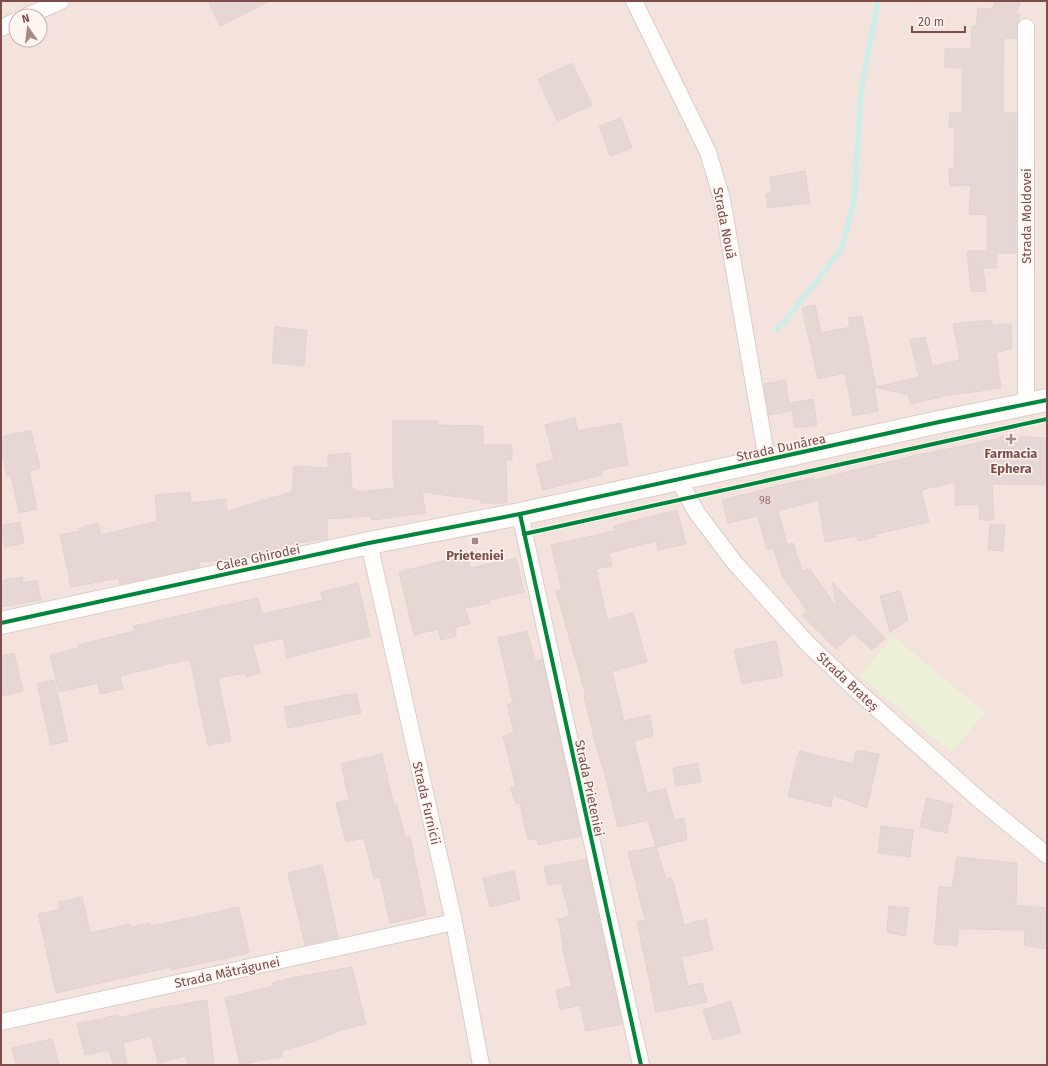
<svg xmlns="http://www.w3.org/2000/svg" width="1048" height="1066" font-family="'Fira Sans',sans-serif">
	<rect width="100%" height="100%" fill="#f9f1ee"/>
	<path fill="#f4e3dd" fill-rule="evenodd" d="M 1,1 L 1047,1 L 1047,1065 L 1,1065 ZM 16,16 L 40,16 L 40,40 L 16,40 Z"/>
	<path fill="#ecf0d7" d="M 893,636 L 985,713 L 951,752 L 860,676 Z"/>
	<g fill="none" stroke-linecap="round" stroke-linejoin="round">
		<path stroke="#ceede8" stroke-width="5.5" d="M 777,329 L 790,315 L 841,250 L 854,202 L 861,91 L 878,1"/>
	</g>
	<g fill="#e6d7d5" stroke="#e3d2cf">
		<path d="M 208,1 L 270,1 L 220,26 Z"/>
		<path d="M 995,1 L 1021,1 L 1016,14 L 1020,14 L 1017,27 L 1016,39 L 1004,38 L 1003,77 L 1003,113 L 1016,113 L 1016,253 L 997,253 L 997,268 L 983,268 L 986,291 L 971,292 L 967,251 L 987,251 L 987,215 L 969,214 L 971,185 L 950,186 L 949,169 L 954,168 L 955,128 L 949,128 L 950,113 L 962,113 L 962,68 L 945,67 L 945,49 L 971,49 L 972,26 L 976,26 L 978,8 L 992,9 Z"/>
		<path d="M 572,63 L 592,105 L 557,121 L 538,79 Z"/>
		<path d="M 621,118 L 632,148 L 610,156 L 599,126 Z"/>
		<path d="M 805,171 L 810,203 L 768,208 L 766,194 L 772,193 L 770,177 Z"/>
		<path d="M 815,305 L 821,333 L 850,327 L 848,318 L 862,316 L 876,387 L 919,377 L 910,340 L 925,337 L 932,366 L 960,360 L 953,324 L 992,320 L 992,325 L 1011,324 L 1012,348 L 996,353 L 1001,388 L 944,396 L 911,404 L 908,395 L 874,387 L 878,411 L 853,416 L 845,373 L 818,379 L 802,308 Z"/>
		<path d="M 275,327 L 307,330 L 304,366 L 272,363 Z"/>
		<path d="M 785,380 L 791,411 L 769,415 L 764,384 Z"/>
		<path d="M 813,399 L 817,425 L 795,428 L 791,403 Z"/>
		<path d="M 575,418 L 578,431 L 621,423 L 628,465 L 601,470 L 602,475 L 543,490 L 536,464 L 554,460 L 545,425 Z"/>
		<path d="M 393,421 L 438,421 L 438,425 L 483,426 L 483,445 L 512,445 L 512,460 L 506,460 L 507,503 L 481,503 L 481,500 L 422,492 L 426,513 L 372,520 L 371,516 L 327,519 L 327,539 L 296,543 L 243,558 L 199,562 L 200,567 L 120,584 L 119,578 L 71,587 L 60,535 L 80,531 L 79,528 L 98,523 L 101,535 L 157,521 L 155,495 L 190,492 L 191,503 L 226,499 L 227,511 L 292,492 L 294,466 L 328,468 L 328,455 L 350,453 L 352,489 L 355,489 L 355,492 L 395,488 L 393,478 Z"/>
		<path d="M 31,430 L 40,468 L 29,471 L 37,509 L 19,513 L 11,475 L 7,476 L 1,449 L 1,437 Z"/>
		<path d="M 1001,436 L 1047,438 L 1047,485 L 992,484 L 994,520 L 980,520 L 979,504 L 955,505 L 955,482 L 921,490 L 929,522 L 876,534 L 876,537 L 858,541 L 856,536 L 825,542 L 818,500 L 778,511 L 787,544 L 767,550 L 758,516 L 728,523 L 722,500 L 777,486 L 813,478 L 814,480 L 913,456 L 1001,438 Z"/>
		<path d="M 677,510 L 686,544 L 658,550 L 656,541 L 609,553 L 612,566 L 596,569 L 607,620 L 633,613 L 647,662 L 612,671 L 624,721 L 650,715 L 653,736 L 634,741 L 647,793 L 666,789 L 674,820 L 684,818 L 687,840 L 656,847 L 648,820 L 618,827 L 606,778 L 597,750 L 584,696 L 586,696 L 556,591 L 562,590 L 551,545 L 615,531 L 613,526 Z"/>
		<path d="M 20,522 L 24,543 L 5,547 L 1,526 Z"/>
		<path d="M 990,524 L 1005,525 L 1003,551 L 988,550 Z"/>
		<path d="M 793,543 L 802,571 L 810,569 L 837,608 L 832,582 L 885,638 L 872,650 L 854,633 L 836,649 L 802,615 L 807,611 L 782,575 L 774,549 Z"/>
		<path d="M 467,555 L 470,568 L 516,558 L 524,592 L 489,600 L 490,603 L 465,608 L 470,624 L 456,627 L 456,636 L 441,640 L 438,629 L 414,635 L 399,572 Z"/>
		<path d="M 22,577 L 23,583 L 37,580 L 41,600 L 1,607 L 1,581 Z"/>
		<path d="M 358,583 L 370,636 L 287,658 L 283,638 L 253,645 L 260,673 L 246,677 L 245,673 L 218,678 L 231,741 L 208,746 L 190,659 L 120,676 L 123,689 L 100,694 L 98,683 L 59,692 L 50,655 L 79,648 L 78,645 L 135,631 L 133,626 L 258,598 L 262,614 L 323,600 L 321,592 Z"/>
		<path d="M 900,591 L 908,620 L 890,632 L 880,596 Z"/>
		<path d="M 527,631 L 535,661 L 542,659 L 581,836 L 538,845 L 537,839 L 528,840 L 520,803 L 516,804 L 510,788 L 516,786 L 503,736 L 514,733 L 507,705 L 513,703 L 498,638 Z"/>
		<path d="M 776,641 L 783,676 L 742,684 L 734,650 Z"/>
		<path d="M 14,653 L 23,691 L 1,696 L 1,656 Z"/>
		<path d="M 54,680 L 68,741 L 51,745 L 37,684 Z"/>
		<path d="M 356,693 L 361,713 L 288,728 L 284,707 Z"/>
		<path d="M 856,750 L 879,754 L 867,808 L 833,795 L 831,807 L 788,796 L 799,751 L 853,764 Z"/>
		<path d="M 382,754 L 394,806 L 397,805 L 405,838 L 410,837 L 426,915 L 390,923 L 380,877 L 374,879 L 364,838 L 346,842 L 336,803 L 349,800 L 341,764 Z"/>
		<path d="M 698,763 L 701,782 L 676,786 L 673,768 Z"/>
		<path d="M 927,798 L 953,804 L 947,833 L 920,827 Z"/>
		<path d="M 881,826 L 913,830 L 910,857 L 878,853 Z"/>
		<path d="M 656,847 L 666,879 L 672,878 L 684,925 L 706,919 L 713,950 L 681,957 L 688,986 L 702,983 L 707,1002 L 656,1012 L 637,922 L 645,920 L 628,852 Z"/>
		<path d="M 957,857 L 1017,863 L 1016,905 L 1047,908 L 1047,949 L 1024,945 L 1025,930 L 959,929 L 957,946 L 934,944 L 939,887 L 952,888 Z"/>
		<path d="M 586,859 L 622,1024 L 586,1031 L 580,1005 L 560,1010 L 556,990 L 572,986 L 562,947 L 564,947 L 558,919 L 570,916 L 561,883 L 548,885 L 544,867 Z"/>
		<path d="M 322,865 L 338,937 L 305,945 L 288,873 Z"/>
		<path d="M 514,871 L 520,900 L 490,907 L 483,878 Z"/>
		<path d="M 82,897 L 90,933 L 130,924 L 131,927 L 150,923 L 151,926 L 239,907 L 249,953 L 171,970 L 171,967 L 56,993 L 38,914 L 60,909 L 59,902 Z"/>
		<path d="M 889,906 L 909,908 L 905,936 L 887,932 Z"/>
		<path d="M 352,967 L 366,1024 L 338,1031 L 313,1042 L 282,1051 L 283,1056 L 240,1065 L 225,998 L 273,986 L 272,983 L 296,977 Z"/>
		<path d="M 207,1000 L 214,1065 L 188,1065 L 186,1056 L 158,1063 L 151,1036 L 123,1043 L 127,1065 L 113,1065 L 109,1050 L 85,1055 L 77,1024 L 117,1015 L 118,1018 L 159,1008 Z"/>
		<path d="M 731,1001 L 741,1033 L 713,1040 L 703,1010 Z"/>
		<path d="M 52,1039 L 59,1065 L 16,1065 L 12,1048 Z"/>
	</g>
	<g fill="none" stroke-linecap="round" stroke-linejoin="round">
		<defs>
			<g id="street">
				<path d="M 634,1 L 708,152 L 722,199 L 767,460"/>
				<path d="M 27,16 L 61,1"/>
				<path d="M 1026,27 L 1026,405"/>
				<path d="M 1,28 L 16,21"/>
				<path d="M 678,479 L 697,513 L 734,562 L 807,643 L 853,687 L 982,802 L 1047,855"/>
				<path d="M 520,514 L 641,1065"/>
				<path d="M 369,543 L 454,922 L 481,1065"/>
				<path d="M 1,1022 L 454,922"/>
			</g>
			<path id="secondary" d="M 1,623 L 369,543 L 520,514 L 939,422 L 1047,400"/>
		</defs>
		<use href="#street" stroke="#d9cdca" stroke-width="18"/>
		<use href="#secondary" stroke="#dbcecb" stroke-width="24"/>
		<use href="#street" stroke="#fefdfc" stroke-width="16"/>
		<use href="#secondary" stroke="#fefdfc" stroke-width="22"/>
		<defs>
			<g id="cycleway">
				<path d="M 520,514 L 641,1065"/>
				<path d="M 524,534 L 1047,419"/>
				<path d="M 1,623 L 369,543 L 520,514 L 939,422 L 1047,400"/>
			</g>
		</defs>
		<use href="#cycleway" stroke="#fff6f2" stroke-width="6"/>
		<use href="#cycleway" stroke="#00873e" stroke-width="4"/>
	</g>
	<g fill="#a88683" stroke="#fff6f2" stroke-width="1.5">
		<path d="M1009 433h4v4h4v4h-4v4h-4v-4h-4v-4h4z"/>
		<rect x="471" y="537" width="8" height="8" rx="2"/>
	</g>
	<g text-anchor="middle" stroke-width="3" stroke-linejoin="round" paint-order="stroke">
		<g font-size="11" fill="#99726e">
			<text x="765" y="504">98</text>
		</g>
		<g font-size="13" fill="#7d4d49" stroke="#fff6f2">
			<text transform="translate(1026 216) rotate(-90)" y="5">Strada Moldovei</text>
			<text transform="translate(725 223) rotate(79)" y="5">Strada Nouă</text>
			<text transform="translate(781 447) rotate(-12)" y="5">Strada Dunărea</text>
			<text transform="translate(258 557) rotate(-12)" y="5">Calea Ghirodei</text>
			<text transform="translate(848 681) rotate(43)" y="5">Strada Brateș</text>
			<text transform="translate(590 788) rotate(78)" y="5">Strada Prieteniei</text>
			<text transform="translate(427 803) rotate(77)" y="5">Strada Furnicii</text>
			<text transform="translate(227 972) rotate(-12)" y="5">Strada Mătrăgunei</text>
		</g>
		<g font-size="13" font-weight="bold" fill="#7d4d49" stroke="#fff6f2">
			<text x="1011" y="458">Farmacia<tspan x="1011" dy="15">Ephera</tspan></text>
			<text x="475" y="560">Prieteniei</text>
		</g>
	</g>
	<rect width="1048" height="1066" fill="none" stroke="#7d4d49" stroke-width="4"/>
	<g transform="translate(28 28) rotate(346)"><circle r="19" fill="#fff6f2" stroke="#cbb2ae"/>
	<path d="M0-3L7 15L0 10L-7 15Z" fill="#a88683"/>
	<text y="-6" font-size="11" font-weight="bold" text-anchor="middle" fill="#7d4d49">N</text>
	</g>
	<path d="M912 26v6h53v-6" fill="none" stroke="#7d4d49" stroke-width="2"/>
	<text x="918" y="26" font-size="12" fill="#7d4d49" stroke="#fff6f2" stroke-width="3" paint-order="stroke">20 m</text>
</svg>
